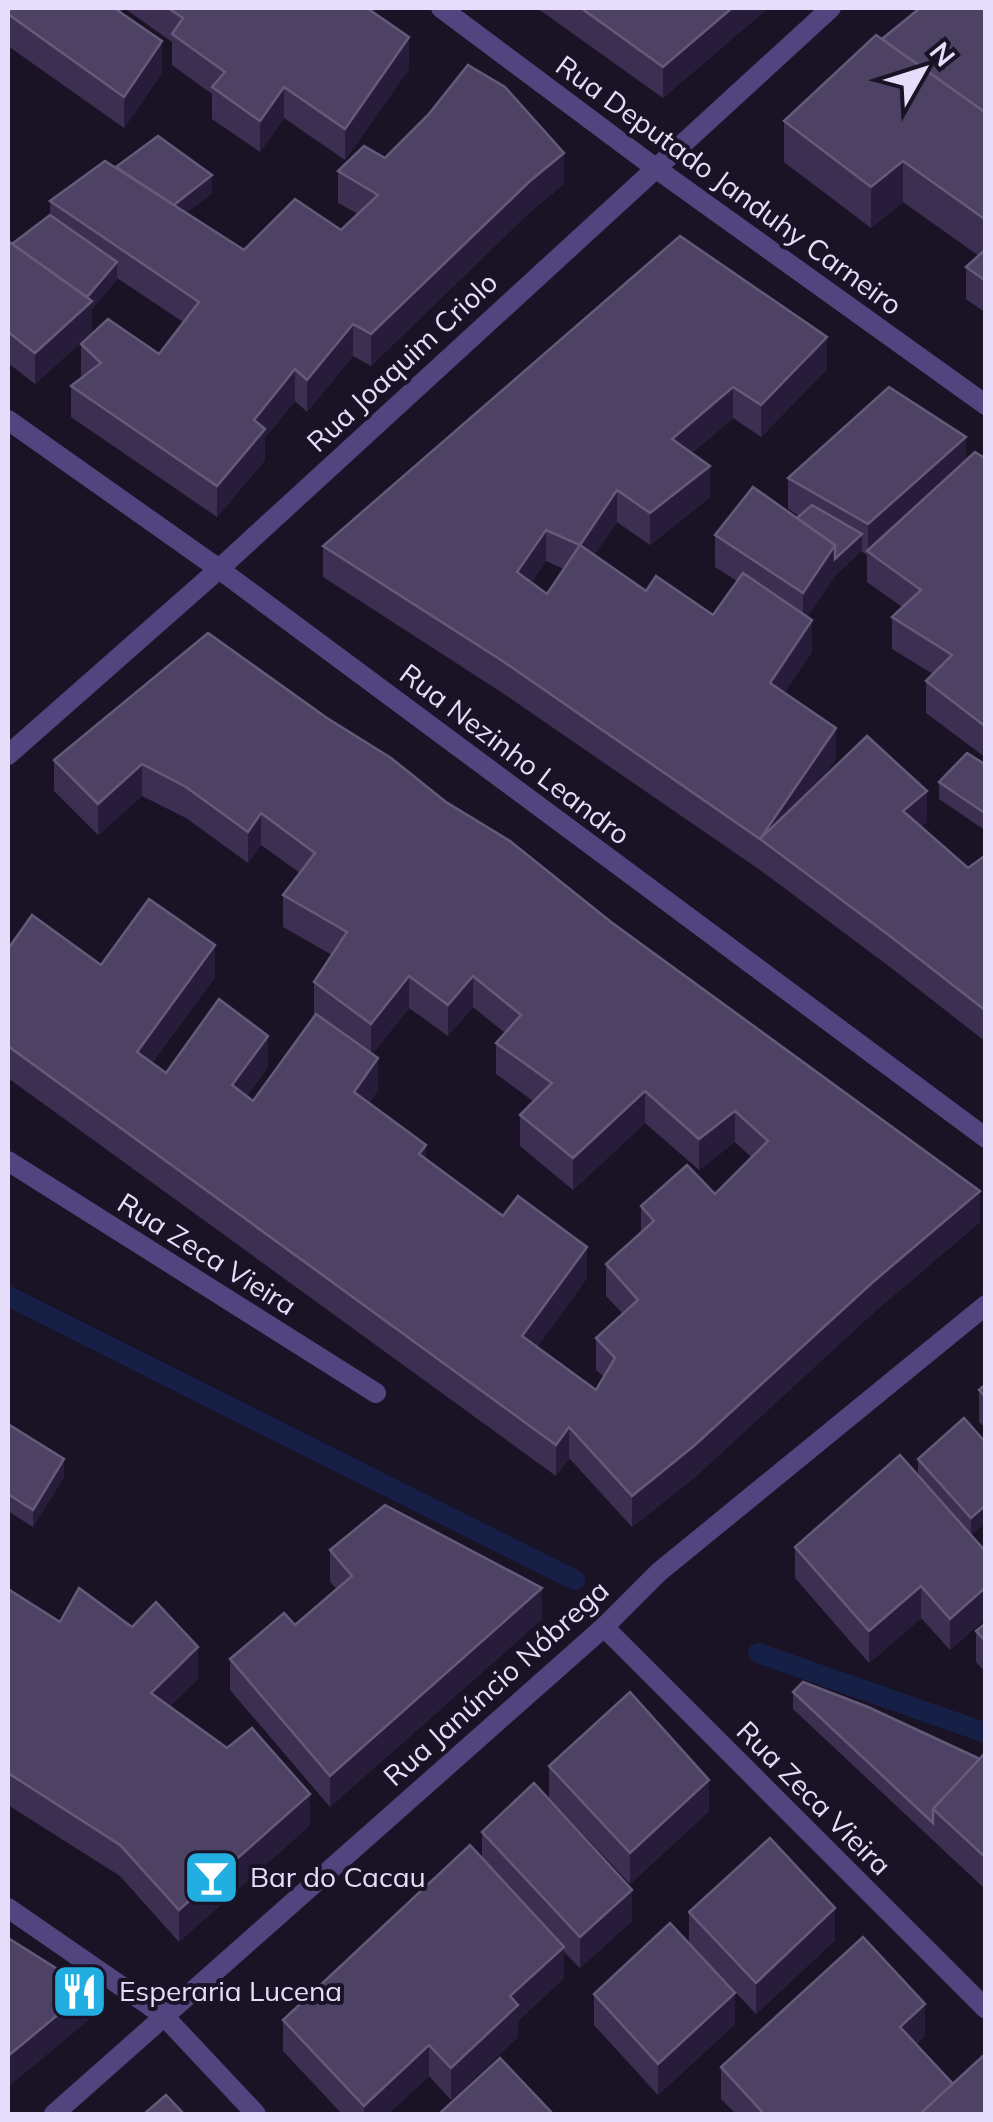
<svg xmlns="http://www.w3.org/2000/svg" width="993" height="2122" font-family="Mulish,sans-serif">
	<rect width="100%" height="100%" fill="#1a1326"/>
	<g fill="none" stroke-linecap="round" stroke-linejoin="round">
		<g stroke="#162047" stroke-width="20">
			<path d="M 8,1296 L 575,1580"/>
			<path d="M 758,1653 L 986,1733"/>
		</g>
		<g stroke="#51457f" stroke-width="20">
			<path d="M 441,8 L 654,167 L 986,405"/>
			<path d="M 8,420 L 219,569 L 986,1138"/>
			<path d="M 8,755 L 219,569 L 831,8"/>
			<path d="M 8,1161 L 376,1393"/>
			<path d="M 604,1627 L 986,2009"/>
			<path d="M 8,1908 L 163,2015 L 256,2114"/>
		</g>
		<path stroke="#51457f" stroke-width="20" d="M 54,2114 L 604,1627 L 659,1572 L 986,1305"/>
	</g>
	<g fill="#3c2f52" fill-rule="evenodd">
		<path d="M 11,8 L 367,8 L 409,69 L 345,160 L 284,118 L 260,152 L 212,119 L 212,94 L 172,65 L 172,42 L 124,8 L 121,13 L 162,73 L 124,128 L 8,46 L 8,13 Z"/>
		<path d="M 537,8 L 768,8 L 663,98 Z"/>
		<path d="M 986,8 L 986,313 L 966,299 L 966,267 L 979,256 L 903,202 L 871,228 L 784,162 L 784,121 L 882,39 Z"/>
		<path d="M 385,158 L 564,184 L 530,212 L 371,366 L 353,356 L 307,412 L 295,401 L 265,438 L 265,460 L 217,517 L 71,417 L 71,386 L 83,377 L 81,375 L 81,344 L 159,354 L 183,322 L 117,278 L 92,309 L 92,332 L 35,384 L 8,363 L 8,241 L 12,244 L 50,215 L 50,201 L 116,167 L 212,193 L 186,213 L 244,250 L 341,230 L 358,214 L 338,203 L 338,171 Z"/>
		<path d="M 680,236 L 827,369 L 761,437 L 733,418 L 692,453 L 710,497 L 650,545 L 617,522 L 594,555 L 646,591 L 713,615 L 737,581 L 715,567 L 715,535 L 797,518 L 799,516 L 788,509 L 788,478 L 986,459 L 986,758 L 926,713 L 926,681 L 933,674 L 892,649 L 892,617 L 902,607 L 867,582 L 867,555 L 861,551 L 835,576 L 807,617 L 812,652 L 784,693 L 836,759 L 821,780 L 927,822 L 921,827 L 968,868 L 986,855 L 986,1042 L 890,967 L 760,870 L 501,692 L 323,577 L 323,546 ZM 546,561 L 564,569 L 547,594 L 531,583 Z"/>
		<path d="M 208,633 L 980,1222 L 873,1313 L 695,1477 L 632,1527 L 569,1458 L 556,1476 L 8,1078 L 8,949 L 101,965 L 215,977 L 152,1063 L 166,1073 L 268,1067 L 247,1096 L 253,1101 L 316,1015 L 314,1014 L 314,982 L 332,955 L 283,927 L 283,895 L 300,873 L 261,845 L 248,863 L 186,818 L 142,796 L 98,835 L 54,791 L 54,760 ZM 473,1007 L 505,1033 L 496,1043 L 496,1074 L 533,1101 L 520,1115 L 520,1146 L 573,1190 L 645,1123 L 699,1170 L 735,1142 L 752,1158 L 715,1194 L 641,1206 L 641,1232 L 606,1264 L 606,1296 L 623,1314 L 596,1338 L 596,1370 L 604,1377 L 596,1390 L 537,1347 L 587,1278 L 426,1159 L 369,1103 L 378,1090 L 372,1054 L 409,1008 L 448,1036 Z"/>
		<path d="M 986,765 L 986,831 L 939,799 L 939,782 Z"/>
		<path d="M 986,1384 L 986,1429 L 979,1422 L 979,1390 Z"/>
		<path d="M 8,1424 L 64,1477 L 33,1527 L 8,1511 Z"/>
		<path d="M 986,1443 L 971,1535 L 986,1552 L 986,1618 L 950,1650 L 921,1618 L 869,1663 L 795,1578 L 795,1547 L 918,1476 L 918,1459 Z"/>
		<path d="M 330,1550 L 542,1619 L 330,1807 L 230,1690 L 230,1659 L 295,1625 L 337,1589 L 330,1582 Z"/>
		<path d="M 8,1589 L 60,1622 L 198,1679 L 170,1706 L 310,1825 L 179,1942 L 120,1876 L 8,1805 Z"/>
		<path d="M 986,1623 L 986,1673 L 976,1662 L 976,1631 Z"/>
		<path d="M 793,1692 L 980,1759 L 986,1752 L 986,1890 L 793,1709 Z"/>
		<path d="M 549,1766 L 709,1811 L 630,1884 L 549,1798 Z"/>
		<path d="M 482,1832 L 632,1921 L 580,1968 L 564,1952 L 564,1978 L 518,2021 L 518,2037 L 451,2100 L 429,2076 L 388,2114 L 342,2114 L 283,2051 L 283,2020 L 482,1858 Z"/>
		<path d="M 689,1912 L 835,1940 L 756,2014 L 689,1943 Z"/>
		<path d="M 594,1994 L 735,2024 L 658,2095 L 594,2025 Z"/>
		<path d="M 925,2035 L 916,2044 L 953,2084 L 986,2114 L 736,2114 L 721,2099 L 721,2067 Z"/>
	</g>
	<g fill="#271c39">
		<path d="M 732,8 L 768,8 L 663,98 L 663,67 Z"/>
		<path d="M 409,37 L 409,69 L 345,160 L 345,129 Z"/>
		<path d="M 162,41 L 162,73 L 124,128 L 124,97 Z"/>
		<path d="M 284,87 L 284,118 L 260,152 L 260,121 Z"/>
		<path d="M 564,153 L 564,184 L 530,212 L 371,366 L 371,334 L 530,181 Z"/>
		<path d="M 903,161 L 903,202 L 871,228 L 871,187 Z"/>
		<path d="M 212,175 L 212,193 L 164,230 L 164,213 Z"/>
		<path d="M 117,262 L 117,280 L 92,309 L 92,332 L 35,384 L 35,353 L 79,306 Z"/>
		<path d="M 353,324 L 353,356 L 307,412 L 307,380 Z"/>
		<path d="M 827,337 L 827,369 L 761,437 L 761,405 Z"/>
		<path d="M 295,369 L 295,401 L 265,438 L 265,460 L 217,517 L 217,486 L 254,420 Z"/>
		<path d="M 733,387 L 733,418 L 672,470 L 672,439 Z"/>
		<path d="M 966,437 L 966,469 L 868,551 L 868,524 Z"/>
		<path d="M 710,466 L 710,497 L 650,545 L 650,513 Z"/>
		<path d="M 617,490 L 617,522 L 580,576 L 580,545 Z"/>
		<path d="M 546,530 L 546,561 L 517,604 L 517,572 Z"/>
		<path d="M 862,534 L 862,551 L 835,576 L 803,624 L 803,593 L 835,545 Z"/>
		<path d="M 812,620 L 812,652 L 770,714 L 770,683 Z"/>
		<path d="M 836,728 L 836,759 L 774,849 L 760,839 L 760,870 L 760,839 Z"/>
		<path d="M 142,764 L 142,796 L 98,835 L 98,804 Z"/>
		<path d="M 927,791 L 927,822 L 903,843 L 903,811 Z"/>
		<path d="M 261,813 L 261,845 L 248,863 L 248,832 Z"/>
		<path d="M 215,945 L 215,977 L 137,1083 L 137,1052 Z"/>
		<path d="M 409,976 L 409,1008 L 371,1056 L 371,1024 Z"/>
		<path d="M 473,976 L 473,1007 L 448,1036 L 448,1005 Z"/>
		<path d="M 268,1036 L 268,1067 L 232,1117 L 232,1085 Z"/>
		<path d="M 378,1058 L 378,1090 L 354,1124 L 354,1092 Z"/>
		<path d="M 645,1091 L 645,1123 L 573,1190 L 573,1158 Z"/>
		<path d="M 735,1111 L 735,1142 L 699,1170 L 699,1139 Z"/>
		<path d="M 426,1145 L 426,1176 L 419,1154 Z"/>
		<path d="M 980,1191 L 980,1222 L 873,1313 L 695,1477 L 632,1527 L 632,1496 L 873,1282 Z"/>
		<path d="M 587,1247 L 587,1278 L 522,1368 L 522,1336 Z"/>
		<path d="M 569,1427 L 569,1458 L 556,1476 L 556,1445 Z"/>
		<path d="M 64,1459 L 64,1477 L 33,1527 L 33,1510 Z"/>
		<path d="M 986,1505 L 986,1522 L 971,1536 L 971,1518 Z"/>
		<path d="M 921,1586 L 921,1618 L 869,1663 L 869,1631 Z"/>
		<path d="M 986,1587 L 986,1618 L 950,1650 L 950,1619 Z"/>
		<path d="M 542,1588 L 542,1619 L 330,1807 L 330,1776 Z"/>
		<path d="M 198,1647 L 198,1679 L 151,1724 L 151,1693 Z"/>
		<path d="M 709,1780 L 709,1811 L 630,1884 L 630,1853 Z"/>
		<path d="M 310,1794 L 310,1825 L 179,1942 L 179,1910 Z"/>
		<path d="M 632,1890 L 632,1921 L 580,1968 L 580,1937 Z"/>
		<path d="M 835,1908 L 835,1940 L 756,2014 L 756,1983 Z"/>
		<path d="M 564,1947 L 564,1978 L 518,2021 L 518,2037 L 451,2100 L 451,2068 L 510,1996 Z"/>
		<path d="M 89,1989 L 89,2020 L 8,2087 L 8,2056 Z"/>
		<path d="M 735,1993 L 735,2024 L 658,2095 L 658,2064 Z"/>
		<path d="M 925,2004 L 925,2035 L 900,2058 L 900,2027 Z"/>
		<path d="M 429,2045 L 429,2076 L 388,2114 L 364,2114 L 364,2106 Z"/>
	</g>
	<g fill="#4e4264" stroke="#665a7b" stroke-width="2.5" fill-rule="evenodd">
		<path d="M 11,8 L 114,8 L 162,41 L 124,97 L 8,14 Z"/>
		<path d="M 168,8 L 367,8 L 409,37 L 345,129 L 284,87 L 260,121 L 212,87 L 225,72 L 172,34 L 183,18 Z"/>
		<path d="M 581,8 L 732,8 L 663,67 Z"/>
		<path d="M 920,8 L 986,8 L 986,113 L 882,39 Z"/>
		<path d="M 876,35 L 986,113 L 986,220 L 903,161 L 871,187 L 784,121 Z"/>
		<path d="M 468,65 L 505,87 L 564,153 L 530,181 L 371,334 L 353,324 L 307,380 L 295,369 L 254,420 L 265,429 L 217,486 L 71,386 L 101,363 L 81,344 L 108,319 L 159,354 L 199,302 L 50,201 L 105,161 L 244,250 L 295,199 L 341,230 L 378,195 L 338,171 L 364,146 L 385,158 L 428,115 Z"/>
		<path d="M 158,136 L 212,175 L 174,205 L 116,167 Z"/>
		<path d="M 50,215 L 117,262 L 87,297 L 12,244 Z"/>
		<path d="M 680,236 L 827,337 L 761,405 L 733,387 L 672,439 L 710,466 L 650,513 L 617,490 L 580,545 L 646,591 L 656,576 L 713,615 L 743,573 L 812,620 L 770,683 L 836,728 L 760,839 L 501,660 L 323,546 ZM 546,530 L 580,545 L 547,594 L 517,572 Z"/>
		<path d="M 8,241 L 92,301 L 35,353 L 8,332 Z"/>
		<path d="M 986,249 L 986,281 L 966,267 Z"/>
		<path d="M 889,387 L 966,437 L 868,524 L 788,478 Z"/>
		<path d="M 975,452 L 986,459 L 986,727 L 926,681 L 952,655 L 892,617 L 921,590 L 867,551 Z"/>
		<path d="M 753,487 L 835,545 L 803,593 L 715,535 Z"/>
		<path d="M 812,505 L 862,534 L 835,559 L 835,545 L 797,518 Z"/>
		<path d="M 208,633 L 327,718 L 391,758 L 446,802 L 510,841 L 611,922 L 980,1191 L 873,1282 L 695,1445 L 632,1496 L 569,1427 L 556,1445 L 8,1046 L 8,949 L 32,915 L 101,965 L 149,899 L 215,945 L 137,1052 L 166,1073 L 219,999 L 268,1036 L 232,1085 L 253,1101 L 316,1014 L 378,1058 L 354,1092 L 426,1145 L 419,1154 L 503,1216 L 518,1196 L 587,1247 L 522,1336 L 596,1390 L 615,1358 L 596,1338 L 638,1300 L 606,1264 L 654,1221 L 641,1206 L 687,1165 L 715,1194 L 768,1141 L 735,1111 L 699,1139 L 645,1091 L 573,1158 L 520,1115 L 552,1083 L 496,1043 L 521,1015 L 473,976 L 448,1005 L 409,976 L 371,1024 L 314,982 L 347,932 L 283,895 L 315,853 L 261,813 L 248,832 L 186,787 L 142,764 L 98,804 L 54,760 Z"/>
		<path d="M 867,736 L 927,791 L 903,811 L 968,868 L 986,855 L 986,1011 L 890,936 L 760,839 Z"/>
		<path d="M 967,753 L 986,765 L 986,814 L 939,782 Z"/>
		<path d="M 986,1384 L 986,1398 L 979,1390 Z"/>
		<path d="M 964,1418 L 986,1443 L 986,1505 L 971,1518 L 918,1459 Z"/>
		<path d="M 8,1424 L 64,1459 L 33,1510 L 8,1494 Z"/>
		<path d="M 900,1455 L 986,1552 L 986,1587 L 950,1619 L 921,1586 L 869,1631 L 795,1547 Z"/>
		<path d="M 385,1505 L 542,1588 L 330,1776 L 230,1659 L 284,1613 L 295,1625 L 352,1576 L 330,1550 Z"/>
		<path d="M 79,1588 L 132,1627 L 156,1602 L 198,1647 L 151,1693 L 227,1748 L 252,1728 L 310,1794 L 179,1910 L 120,1845 L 8,1773 L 8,1589 L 60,1622 Z"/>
		<path d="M 986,1623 L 986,1642 L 976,1631 Z"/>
		<path d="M 803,1682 L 868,1707 L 980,1759 L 933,1809 L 933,1823 L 793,1692 Z"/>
		<path d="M 630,1692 L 709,1780 L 630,1853 L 549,1766 Z"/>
		<path d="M 986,1752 L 986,1858 L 933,1809 Z"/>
		<path d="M 534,1783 L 632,1890 L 580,1937 L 482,1832 Z"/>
		<path d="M 770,1838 L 835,1908 L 756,1983 L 689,1912 Z"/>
		<path d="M 470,1845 L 564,1947 L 510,1996 L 518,2005 L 451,2068 L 429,2045 L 364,2106 L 283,2020 Z"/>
		<path d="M 670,1923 L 735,1993 L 658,2064 L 594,1994 Z"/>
		<path d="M 863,1937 L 925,2004 L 900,2027 L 953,2084 L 920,2114 L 764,2114 L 721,2067 Z"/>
		<path d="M 8,1938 L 89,1989 L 8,2056 Z"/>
		<path d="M 984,2055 L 986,2114 L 920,2114 Z"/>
		<path d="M 500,2058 L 553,2114 L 439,2114 Z"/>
		<path d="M 166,2095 L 184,2114 L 144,2114 Z"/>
	</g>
	<defs>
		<symbol id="bar-square" viewBox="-11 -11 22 22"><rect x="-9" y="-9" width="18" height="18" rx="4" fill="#23aee1" stroke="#1a1326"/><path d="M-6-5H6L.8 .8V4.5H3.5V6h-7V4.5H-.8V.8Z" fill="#fff"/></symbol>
		<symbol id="restaurant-square" viewBox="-11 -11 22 22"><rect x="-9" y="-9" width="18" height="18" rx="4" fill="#23aee1" stroke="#1a1326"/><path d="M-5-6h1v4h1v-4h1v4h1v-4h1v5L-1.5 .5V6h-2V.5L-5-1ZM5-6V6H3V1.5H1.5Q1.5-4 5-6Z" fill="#fff"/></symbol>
	</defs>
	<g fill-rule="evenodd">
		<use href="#bar-square" x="180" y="1846" width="63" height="63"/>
		<use href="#restaurant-square" x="48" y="1960" width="63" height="63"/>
	</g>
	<g text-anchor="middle" stroke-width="8" stroke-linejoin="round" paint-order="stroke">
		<g font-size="28" fill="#e5ddfa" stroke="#1a1326">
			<text transform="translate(729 185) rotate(36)" y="10">Rua Deputado Janduhy Carneiro</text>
			<text transform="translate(402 362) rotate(-43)" y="10">Rua Joaquim Criolo</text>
			<text transform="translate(515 754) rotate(37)" y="10">Rua Nezinho Leandro</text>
			<text transform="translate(207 1254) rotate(32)" y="10">Rua Zeca Vieira</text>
			<text transform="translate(496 1683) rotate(-42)" y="10">Rua Janúncio Nóbrega</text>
			<text transform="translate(814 1798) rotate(45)" y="10">Rua Zeca Vieira</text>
		</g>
		<g font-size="28" fill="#e5ddfa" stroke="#1a1326" text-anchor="start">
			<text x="250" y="1887">Bar do Cacau</text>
			<text x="119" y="2001">Esperaria Lucena</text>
		</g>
	</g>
	<rect width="993" height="2122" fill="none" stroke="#e5ddfa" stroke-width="20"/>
	<g transform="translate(923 70) rotate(51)" stroke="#1a1326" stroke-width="8" paint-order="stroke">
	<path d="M0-8L18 38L0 25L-18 38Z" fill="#e5ddfa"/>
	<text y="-15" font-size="28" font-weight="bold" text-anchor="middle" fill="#e5ddfa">N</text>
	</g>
</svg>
